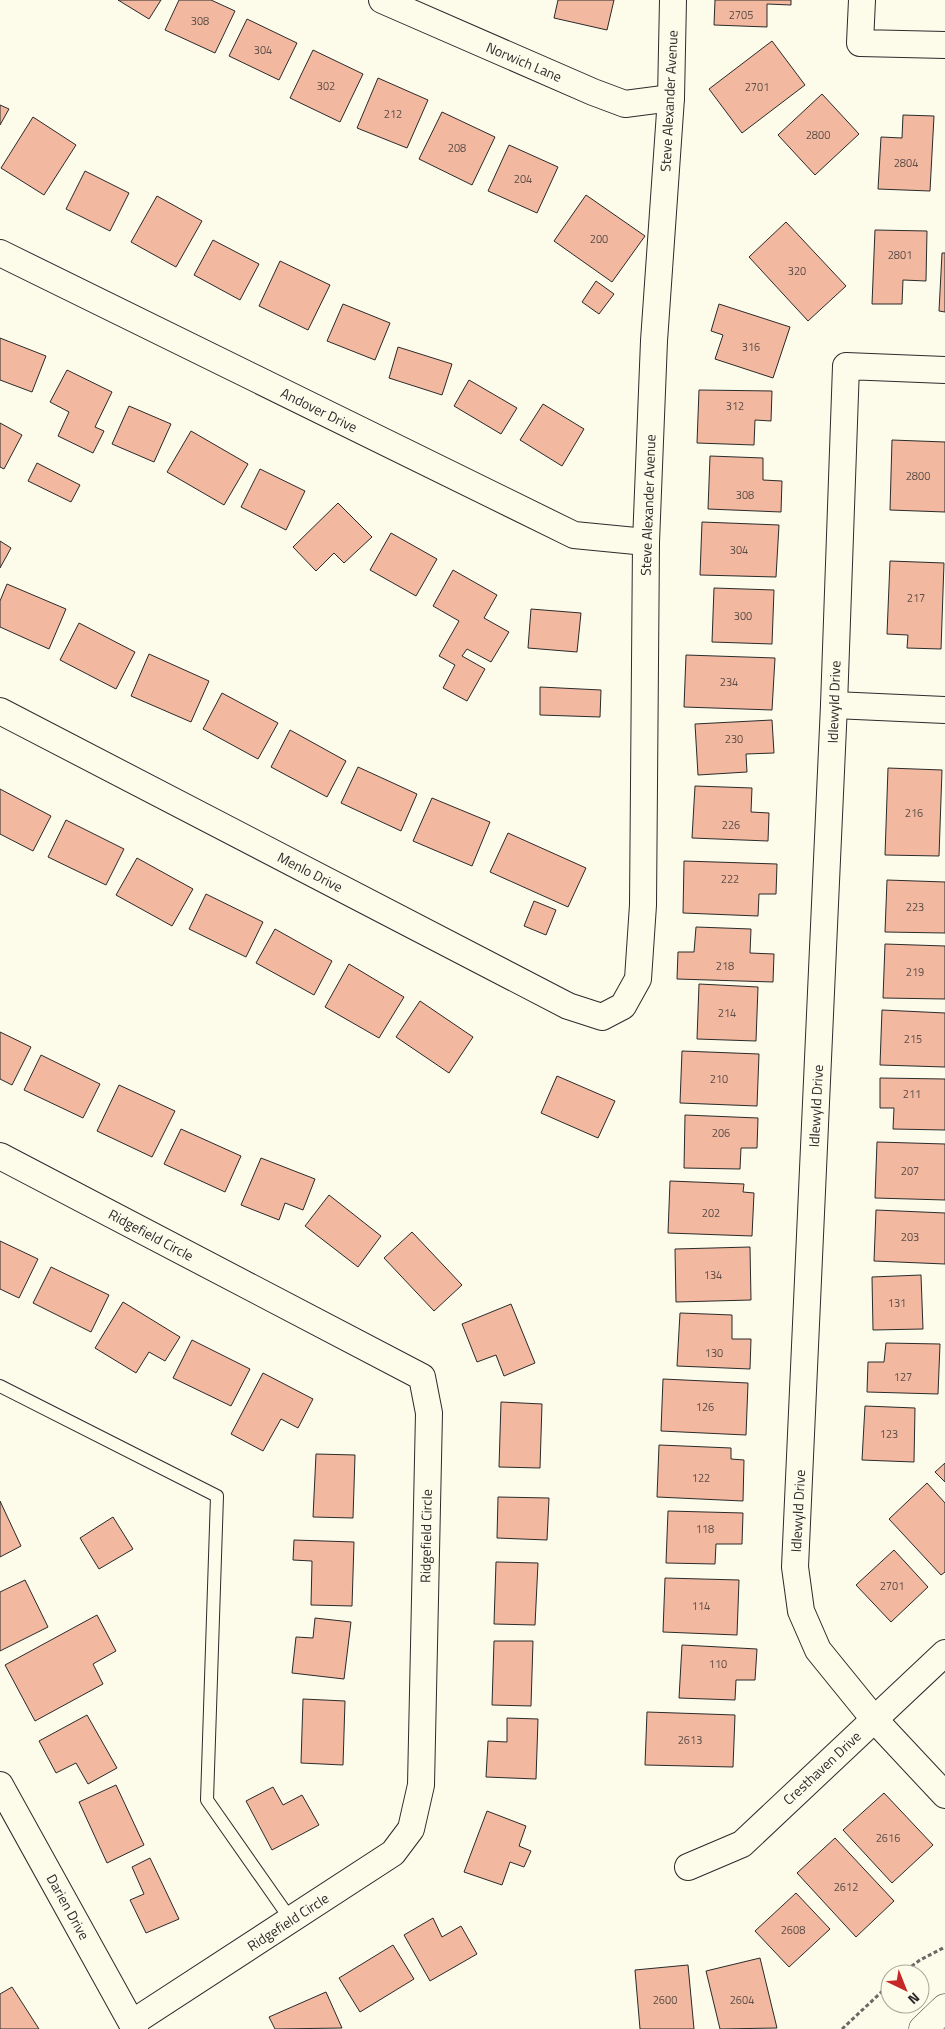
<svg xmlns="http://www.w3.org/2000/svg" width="945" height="2029" font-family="'Titillium Web',sans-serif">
	<rect width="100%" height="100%" fill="#fdfbea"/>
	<g fill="#f2b8a0" stroke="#2b2b2b">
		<path d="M 118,0 L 161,0 L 149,19 Z"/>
		<path d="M 179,0 L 211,0 L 235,11 L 215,53 L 165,30 Z"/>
		<path d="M 558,0 L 614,0 L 607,30 L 554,18 Z"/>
		<path d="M 715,0 L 791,0 L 791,5 L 767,4 L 767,27 L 714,25 Z"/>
		<path d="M 247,19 L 297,43 L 279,80 L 229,56 Z"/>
		<path d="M 772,41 L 805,85 L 742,133 L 709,89 Z"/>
		<path d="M 313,50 L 363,74 L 340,122 L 290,98 Z"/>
		<path d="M 378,78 L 428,100 L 407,148 L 357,128 Z"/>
		<path d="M 822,94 L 859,134 L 815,175 L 778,135 Z"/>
		<path d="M 0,105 L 9,109 L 0,125 Z"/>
		<path d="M 442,112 L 495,137 L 472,185 L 419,159 Z"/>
		<path d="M 903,115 L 934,116 L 930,191 L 878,189 L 881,137 L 902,138 Z"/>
		<path d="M 33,117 L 76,145 L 44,195 L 1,168 Z"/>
		<path d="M 509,145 L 558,167 L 537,213 L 488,191 Z"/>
		<path d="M 85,171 L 129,193 L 110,231 L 66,209 Z"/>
		<path d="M 586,195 L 645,236 L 612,282 L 554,241 Z"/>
		<path d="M 157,196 L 202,221 L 176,267 L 131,242 Z"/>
		<path d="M 786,222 L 846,286 L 808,321 L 749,257 Z"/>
		<path d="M 875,230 L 927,231 L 926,281 L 903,280 L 902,304 L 872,304 Z"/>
		<path d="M 213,240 L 259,264 L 240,300 L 194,275 Z"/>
		<path d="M 942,253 L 945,253 L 945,312 L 939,311 Z"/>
		<path d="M 280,261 L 330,285 L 308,330 L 259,306 Z"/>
		<path d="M 596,281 L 614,294 L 599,314 L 582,302 Z"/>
		<path d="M 343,304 L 390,323 L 375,360 L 327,341 Z"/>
		<path d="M 719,304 L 790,327 L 773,378 L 715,359 L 723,335 L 711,331 Z"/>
		<path d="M 0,338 L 46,356 L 32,392 L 0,380 Z"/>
		<path d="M 398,347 L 452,364 L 442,395 L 389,378 Z"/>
		<path d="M 67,370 L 112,392 L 95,427 L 104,431 L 93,453 L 58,436 L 69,412 L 50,402 Z"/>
		<path d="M 469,380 L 517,408 L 501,434 L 454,406 Z"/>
		<path d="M 699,390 L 772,391 L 771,421 L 755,420 L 754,445 L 697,443 Z"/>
		<path d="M 543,404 L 584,429 L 562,466 L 520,440 Z"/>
		<path d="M 129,406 L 171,424 L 154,462 L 112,444 Z"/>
		<path d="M 0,423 L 22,435 L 4,469 L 0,467 Z"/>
		<path d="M 191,431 L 248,464 L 224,505 L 167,472 Z"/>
		<path d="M 892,440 L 945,442 L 945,512 L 890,510 Z"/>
		<path d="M 710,456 L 763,458 L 763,480 L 782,481 L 781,512 L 708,509 Z"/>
		<path d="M 37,463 L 80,485 L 71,502 L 28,481 Z"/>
		<path d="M 260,469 L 305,491 L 286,530 L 241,507 Z"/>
		<path d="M 338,503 L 372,537 L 344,563 L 334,553 L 316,571 L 293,547 Z"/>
		<path d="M 702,522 L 779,525 L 776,577 L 700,575 Z"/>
		<path d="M 391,533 L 437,559 L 416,596 L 370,570 Z"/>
		<path d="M 0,541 L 11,548 L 0,568 Z"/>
		<path d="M 890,561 L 944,563 L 941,649 L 907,648 L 908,635 L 887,634 Z"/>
		<path d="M 453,570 L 497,595 L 484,618 L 509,632 L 491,662 L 467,649 L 462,656 L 485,669 L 467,701 L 443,688 L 455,665 L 439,656 L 459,621 L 433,606 Z"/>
		<path d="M 7,584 L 66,609 L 49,649 L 0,627 L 0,601 Z"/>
		<path d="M 714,588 L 774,590 L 772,644 L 712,642 Z"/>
		<path d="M 531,609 L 581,613 L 577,652 L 528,648 Z"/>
		<path d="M 79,623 L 135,652 L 116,689 L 60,660 Z"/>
		<path d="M 149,654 L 209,681 L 191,722 L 131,696 Z"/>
		<path d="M 686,655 L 775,658 L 772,710 L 684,707 Z"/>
		<path d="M 540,687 L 601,690 L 600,717 L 540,715 Z"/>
		<path d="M 222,693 L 278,723 L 258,759 L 203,729 Z"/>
		<path d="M 772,720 L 774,753 L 746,754 L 747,772 L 698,775 L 695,724 Z"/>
		<path d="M 290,730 L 346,761 L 327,797 L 271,767 Z"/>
		<path d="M 358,767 L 417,794 L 401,831 L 341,803 Z"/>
		<path d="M 888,768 L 942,770 L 939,856 L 885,855 Z"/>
		<path d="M 695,786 L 752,788 L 751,812 L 769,813 L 768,841 L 692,838 Z"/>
		<path d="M 0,789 L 51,816 L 33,851 L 0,834 Z"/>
		<path d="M 432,798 L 490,822 L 472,866 L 413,841 Z"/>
		<path d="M 66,820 L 124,849 L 106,885 L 48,857 Z"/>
		<path d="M 508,833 L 586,868 L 568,907 L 490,872 Z"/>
		<path d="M 137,858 L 193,889 L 172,926 L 116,895 Z"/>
		<path d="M 684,861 L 777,864 L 776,894 L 759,894 L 758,916 L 683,913 Z"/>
		<path d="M 887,880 L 945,882 L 945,933 L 885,932 Z"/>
		<path d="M 206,894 L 263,922 L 246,957 L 189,929 Z"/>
		<path d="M 534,901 L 556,910 L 546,935 L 524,926 Z"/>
		<path d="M 696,927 L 751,929 L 750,953 L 774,954 L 773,982 L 677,979 L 678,952 L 694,952 Z"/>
		<path d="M 275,929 L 332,961 L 314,995 L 256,963 Z"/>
		<path d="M 885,944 L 945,946 L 945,999 L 883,998 Z"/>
		<path d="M 349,964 L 404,997 L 379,1038 L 325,1007 Z"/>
		<path d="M 699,984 L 758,987 L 756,1041 L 697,1039 Z"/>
		<path d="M 420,1001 L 473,1037 L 449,1073 L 396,1037 Z"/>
		<path d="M 882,1010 L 945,1013 L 945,1067 L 880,1065 Z"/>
		<path d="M 0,1032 L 31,1047 L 12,1085 L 0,1079 Z"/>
		<path d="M 682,1051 L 759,1054 L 757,1106 L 680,1103 Z"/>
		<path d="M 41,1055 L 100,1084 L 83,1118 L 24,1090 Z"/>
		<path d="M 557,1076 L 615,1101 L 598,1138 L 541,1113 Z"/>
		<path d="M 880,1078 L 945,1079 L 945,1130 L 893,1129 L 894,1108 L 880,1108 Z"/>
		<path d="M 119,1085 L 175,1111 L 152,1157 L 97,1131 Z"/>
		<path d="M 685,1115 L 758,1118 L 757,1148 L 741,1148 L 740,1169 L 684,1168 Z"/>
		<path d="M 181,1129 L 241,1156 L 225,1192 L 164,1164 Z"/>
		<path d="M 877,1142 L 945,1144 L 945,1200 L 875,1198 Z"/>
		<path d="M 261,1158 L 315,1179 L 303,1210 L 285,1203 L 279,1220 L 241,1205 Z"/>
		<path d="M 670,1181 L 744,1184 L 743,1192 L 754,1193 L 752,1236 L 668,1233 Z"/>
		<path d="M 329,1195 L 381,1236 L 358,1267 L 305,1226 Z"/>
		<path d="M 876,1210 L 945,1213 L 945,1264 L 874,1261 Z"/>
		<path d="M 412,1232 L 462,1285 L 434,1311 L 384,1258 Z"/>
		<path d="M 0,1241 L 38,1259 L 19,1298 L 0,1289 Z"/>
		<path d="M 750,1247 L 751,1300 L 676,1302 L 675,1249 Z"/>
		<path d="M 51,1267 L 109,1295 L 91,1332 L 33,1303 Z"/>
		<path d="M 921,1275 L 923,1329 L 873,1330 L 872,1277 Z"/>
		<path d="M 123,1302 L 180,1337 L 165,1361 L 149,1352 L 136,1373 L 95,1348 Z"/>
		<path d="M 511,1304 L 535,1363 L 504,1376 L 496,1355 L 477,1362 L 462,1324 Z"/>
		<path d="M 680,1313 L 732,1315 L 732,1339 L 751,1339 L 750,1369 L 677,1366 Z"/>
		<path d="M 192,1340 L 250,1369 L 231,1406 L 173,1378 Z"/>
		<path d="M 886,1343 L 940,1344 L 938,1394 L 867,1392 L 868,1362 L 884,1362 Z"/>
		<path d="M 263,1373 L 313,1399 L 298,1428 L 281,1419 L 263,1451 L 231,1434 Z"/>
		<path d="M 663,1379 L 748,1383 L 746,1435 L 661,1431 Z"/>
		<path d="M 501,1402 L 542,1404 L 540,1468 L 499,1467 Z"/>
		<path d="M 865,1406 L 915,1408 L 914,1462 L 862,1460 Z"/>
		<path d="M 659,1445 L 731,1448 L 731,1459 L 744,1460 L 743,1501 L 657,1497 Z"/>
		<path d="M 316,1454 L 355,1455 L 353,1518 L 313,1517 Z"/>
		<path d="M 945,1463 L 945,1482 L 935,1472 Z"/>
		<path d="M 927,1483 L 945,1503 L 945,1572 L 941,1575 L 889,1519 Z"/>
		<path d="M 498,1497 L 549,1498 L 547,1540 L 497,1538 Z"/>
		<path d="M 0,1501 L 21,1546 L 0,1557 Z"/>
		<path d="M 668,1511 L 743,1513 L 742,1544 L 716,1544 L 715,1564 L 666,1563 Z"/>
		<path d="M 113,1517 L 133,1549 L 99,1569 L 80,1538 Z"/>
		<path d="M 294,1540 L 354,1542 L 352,1606 L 311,1605 L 312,1561 L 293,1560 Z"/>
		<path d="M 894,1550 L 928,1587 L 891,1622 L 856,1585 Z"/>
		<path d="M 496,1562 L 538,1563 L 535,1625 L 494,1624 Z"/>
		<path d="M 665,1578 L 739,1580 L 737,1635 L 663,1632 Z"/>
		<path d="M 25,1580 L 48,1627 L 0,1651 L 0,1592 Z"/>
		<path d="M 97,1615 L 116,1651 L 93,1664 L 103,1684 L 35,1721 L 5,1665 Z"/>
		<path d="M 315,1618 L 351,1622 L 344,1679 L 292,1673 L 296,1637 L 313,1638 Z"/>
		<path d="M 494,1641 L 533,1641 L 531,1706 L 492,1705 Z"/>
		<path d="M 682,1645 L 757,1649 L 755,1680 L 736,1680 L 735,1700 L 679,1698 Z"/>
		<path d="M 303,1699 L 345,1701 L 343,1765 L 301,1763 Z"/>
		<path d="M 647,1712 L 735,1715 L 733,1767 L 645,1765 Z"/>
		<path d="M 87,1715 L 117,1768 L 88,1784 L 76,1763 L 56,1773 L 39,1741 Z"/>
		<path d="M 507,1718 L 538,1719 L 536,1779 L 486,1777 L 488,1741 L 507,1742 Z"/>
		<path d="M 116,1785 L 144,1845 L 107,1863 L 79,1802 Z"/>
		<path d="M 273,1787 L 283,1805 L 302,1795 L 319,1825 L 272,1850 L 246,1801 Z"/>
		<path d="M 884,1793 L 933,1845 L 892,1883 L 843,1830 Z"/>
		<path d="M 487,1811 L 526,1826 L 519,1846 L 531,1851 L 524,1867 L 510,1862 L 502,1885 L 464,1872 Z"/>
		<path d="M 835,1838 L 894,1901 L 856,1937 L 797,1873 Z"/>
		<path d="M 150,1858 L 179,1919 L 146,1933 L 130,1900 L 144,1894 L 132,1867 Z"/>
		<path d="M 796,1893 L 830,1929 L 789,1967 L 755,1931 Z"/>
		<path d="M 433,1918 L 442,1937 L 461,1926 L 477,1954 L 430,1981 L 404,1935 Z"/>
		<path d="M 393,1945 L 414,1979 L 360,2012 L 339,1978 Z"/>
		<path d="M 760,1958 L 777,2028 L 720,2029 L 706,1971 Z"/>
		<path d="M 688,1965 L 694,2029 L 640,2029 L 635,1970 Z"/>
		<path d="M 12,1987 L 39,2029 L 0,2029 L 0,1994 Z"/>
		<path d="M 326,1992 L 342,2028 L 275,2029 L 269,2017 Z"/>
	</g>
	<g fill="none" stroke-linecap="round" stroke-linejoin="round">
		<defs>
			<path id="lane" d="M 0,1386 L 217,1496 L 207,1800 L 291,1920"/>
			<g id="street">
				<path d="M 382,0 L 593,92 L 625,104 L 671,98"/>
				<path d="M 862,0 L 860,43 L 945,45"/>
				<path d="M 0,253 L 574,535 L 646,542"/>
				<path d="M 945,370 L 846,366 L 834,705 L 795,1567 L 801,1611 L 818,1650 L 874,1719 L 945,1795"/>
				<path d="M 834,705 L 945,710"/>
				<path d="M 0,711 L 568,1006 L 602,1017 L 623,1006 L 638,979 L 643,905 L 646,542 L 654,341 L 671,98 L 673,0"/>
				<path d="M 0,1156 L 422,1377 L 429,1413 L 421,1785 L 411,1829 L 393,1853 L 132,2023"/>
				<path d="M 0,1785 L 135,2029"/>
				<path d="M 688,1867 L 742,1844 L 945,1653"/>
			</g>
			<path id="secondary" d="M 923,2029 L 945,2008"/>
		</defs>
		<use href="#lane" stroke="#2b2b2b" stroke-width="14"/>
		<use href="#street" stroke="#2b2b2b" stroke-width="28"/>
		<use href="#secondary" stroke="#2b2b2b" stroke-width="29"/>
		<g stroke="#6a6964" stroke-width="3" stroke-dasharray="4 2.5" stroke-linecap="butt">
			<path d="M 901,1974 L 920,1960 L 945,1947"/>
			<path d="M 842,2029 L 890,1984"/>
		</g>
		<use href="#lane" stroke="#fdfbea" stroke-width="12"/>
		<use href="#street" stroke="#fdfbea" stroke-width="26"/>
		<use href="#secondary" stroke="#fdfbea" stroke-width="28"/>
	</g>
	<g text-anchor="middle" stroke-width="4" stroke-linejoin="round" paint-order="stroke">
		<g font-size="11" fill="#5d4e48">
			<text x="741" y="19">2705</text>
			<text x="200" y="25">308</text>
			<text x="263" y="54">304</text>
			<text x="326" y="90">302</text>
			<text x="757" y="91">2701</text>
			<text x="393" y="118">212</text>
			<text x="818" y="139">2800</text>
			<text x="457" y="152">208</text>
			<text x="906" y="167">2804</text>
			<text x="523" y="183">204</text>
			<text x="599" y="243">200</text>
			<text x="900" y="259">2801</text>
			<text x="797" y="275">320</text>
			<text x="751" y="351">316</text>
			<text x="735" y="410">312</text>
			<text x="918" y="480">2800</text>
			<text x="745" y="499">308</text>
			<text x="739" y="554">304</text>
			<text x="916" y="602">217</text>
			<text x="743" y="620">300</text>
			<text x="729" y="686">234</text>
			<text x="734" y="743">230</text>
			<text x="914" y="817">216</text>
			<text x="731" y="829">226</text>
			<text x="730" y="883">222</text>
			<text x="915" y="911">223</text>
			<text x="725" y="970">218</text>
			<text x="915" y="976">219</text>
			<text x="727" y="1017">214</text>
			<text x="913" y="1043">215</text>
			<text x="719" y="1083">210</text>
			<text x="912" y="1098">211</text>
			<text x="721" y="1137">206</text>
			<text x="910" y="1175">207</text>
			<text x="711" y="1217">202</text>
			<text x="910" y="1241">203</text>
			<text x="713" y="1279">134</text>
			<text x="897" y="1307">131</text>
			<text x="714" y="1357">130</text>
			<text x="903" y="1381">127</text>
			<text x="705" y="1411">126</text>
			<text x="889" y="1438">123</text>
			<text x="701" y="1482">122</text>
			<text x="705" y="1533">118</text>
			<text x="892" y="1590">2701</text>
			<text x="701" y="1610">114</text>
			<text x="718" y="1668">110</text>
			<text x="690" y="1744">2613</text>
			<text x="888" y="1842">2616</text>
			<text x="846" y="1891">2612</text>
			<text x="793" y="1934">2608</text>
			<text x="665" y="2004">2600</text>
			<text x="742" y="2004">2604</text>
		</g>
		<g font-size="14" fill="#2b2b2b" stroke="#fdfbea">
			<text transform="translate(524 62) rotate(23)" y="5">Norwich Lane</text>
			<text transform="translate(669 101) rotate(-87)" y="5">Steve Alexander Avenue</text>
			<text transform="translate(319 410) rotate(26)" y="5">Andover Drive</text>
			<text transform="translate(648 505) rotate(-88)" y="5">Steve Alexander Avenue</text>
			<text transform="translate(834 702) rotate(-88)" y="5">Idlewyld Drive</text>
			<text transform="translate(310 872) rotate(27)" y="5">Menlo Drive</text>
			<text transform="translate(816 1106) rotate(-87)" y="5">Idlewyld Drive</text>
			<text transform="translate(151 1235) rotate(28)" y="5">Ridgefield Circle</text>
			<text transform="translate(798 1511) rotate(-87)" y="5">Idlewyld Drive</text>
			<text transform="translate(426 1536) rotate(-89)" y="5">Ridgefield Circle</text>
			<text transform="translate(822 1768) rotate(-43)" y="5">Cresthaven Drive</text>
			<text transform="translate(68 1907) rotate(61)" y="5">Darien Drive</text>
			<text transform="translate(288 1922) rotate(-33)" y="5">Ridgefield Circle</text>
		</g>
	</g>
	<g transform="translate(905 1989) rotate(137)"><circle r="24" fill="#fdfbea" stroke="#a9a89e"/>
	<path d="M0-4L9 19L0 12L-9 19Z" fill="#c62828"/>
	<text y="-8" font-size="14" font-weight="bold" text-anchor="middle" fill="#2b2b2b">N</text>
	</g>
</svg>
